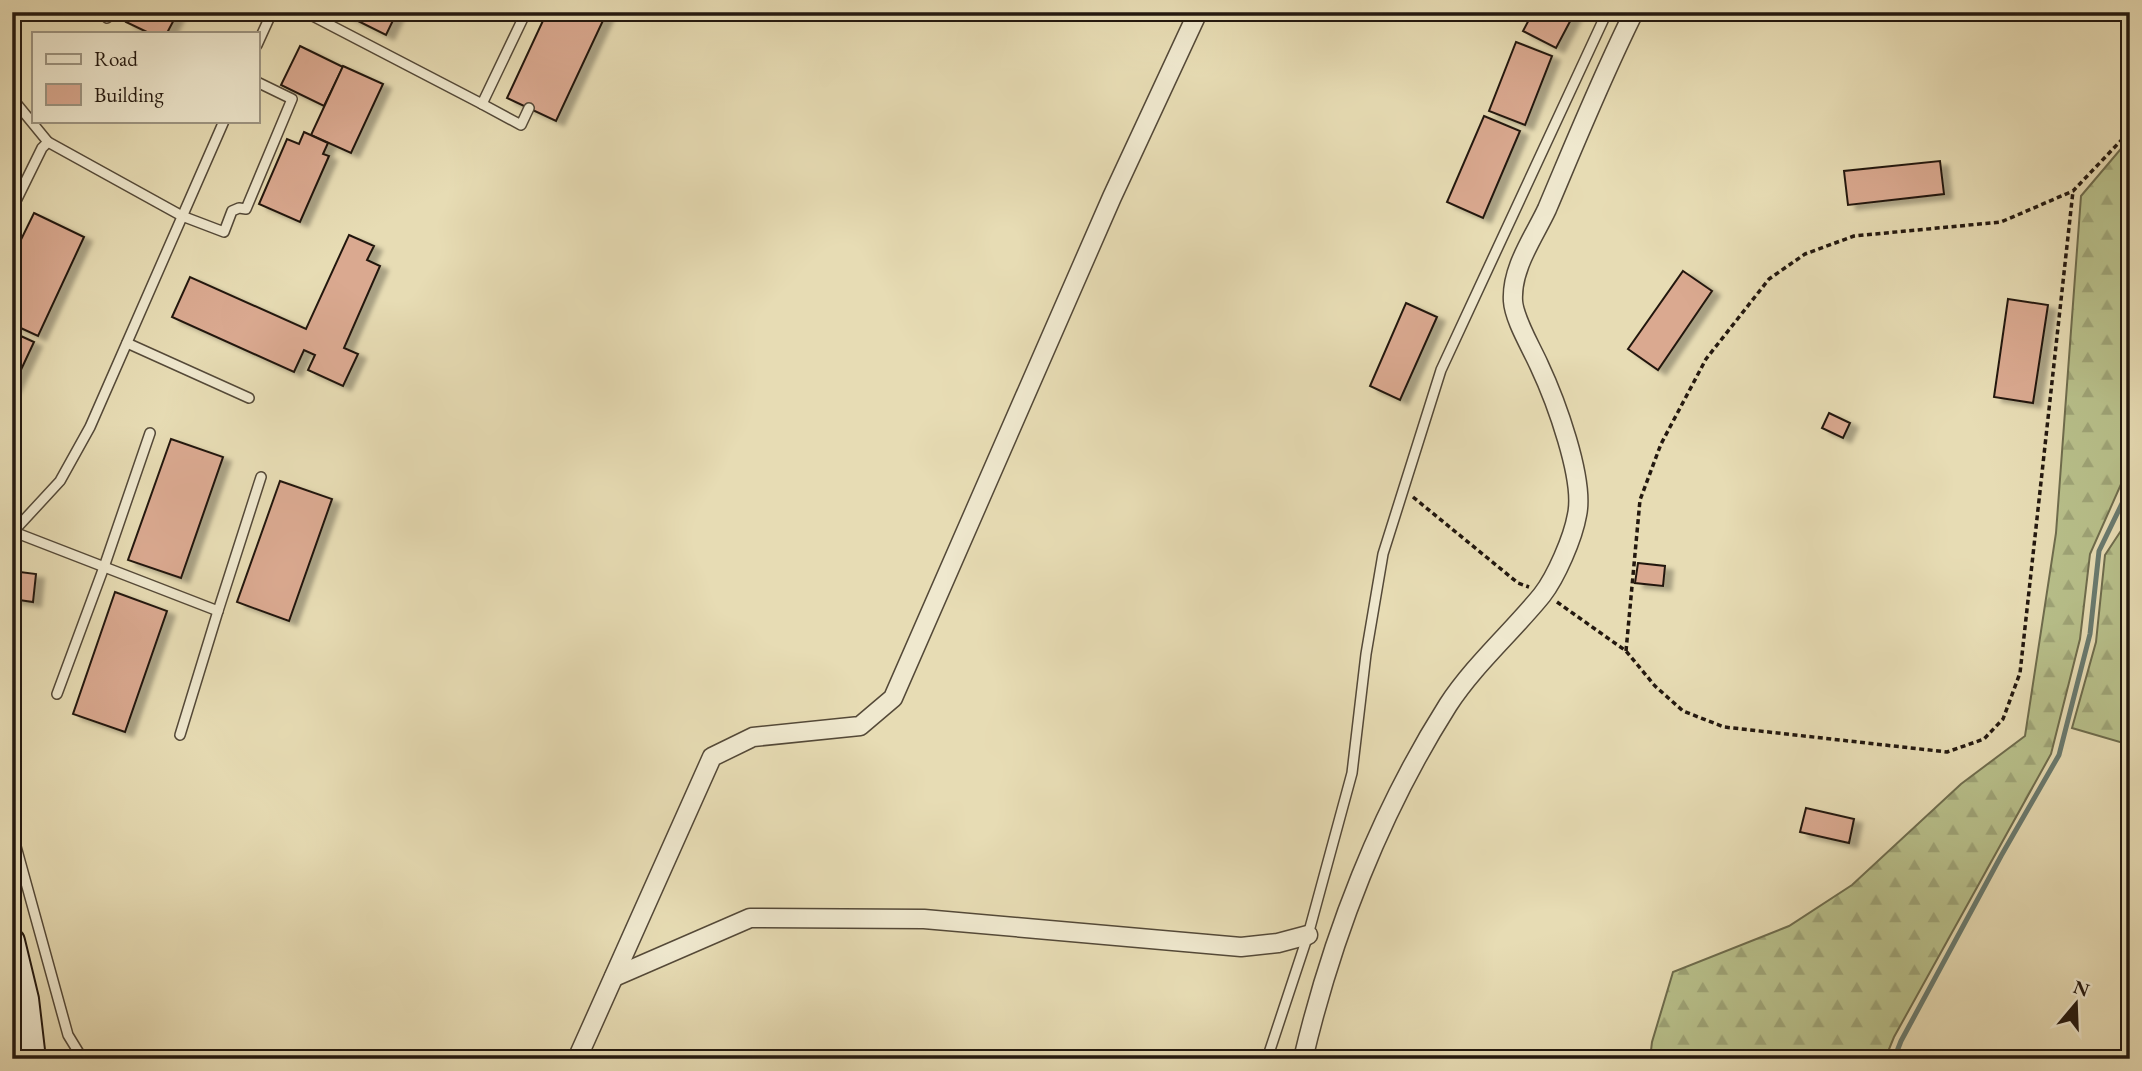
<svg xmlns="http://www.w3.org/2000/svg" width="2142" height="1071" font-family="'EB Garamond',serif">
	<defs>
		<pattern id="forest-firs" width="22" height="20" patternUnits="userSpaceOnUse" patternTransform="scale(1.75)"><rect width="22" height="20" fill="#b8c08b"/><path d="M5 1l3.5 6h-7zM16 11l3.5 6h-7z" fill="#9ea477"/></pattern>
		<filter id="shadow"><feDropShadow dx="8" dy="4.5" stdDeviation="2" flood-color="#0004"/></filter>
	</defs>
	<rect width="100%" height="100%" fill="#e7dcb4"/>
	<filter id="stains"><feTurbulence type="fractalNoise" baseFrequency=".00286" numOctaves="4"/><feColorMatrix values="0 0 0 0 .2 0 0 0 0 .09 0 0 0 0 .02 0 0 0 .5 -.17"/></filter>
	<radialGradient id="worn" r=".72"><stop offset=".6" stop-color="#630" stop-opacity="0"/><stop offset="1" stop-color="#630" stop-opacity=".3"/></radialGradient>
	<g fill="url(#forest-firs)" stroke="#6e6c4d" stroke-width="2">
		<path d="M 2130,138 L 2130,464 L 2090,554 L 2080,639 L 2051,754 L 1894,1037 L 1885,1059 L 1650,1059 L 1652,1042 L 1673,972 L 1789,926 L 1852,885 L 1961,784 L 2025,736 L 2056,533 L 2081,196 Z"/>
		<path d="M 2130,517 L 2130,745 L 2072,728 L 2096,642 L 2105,555 Z"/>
	</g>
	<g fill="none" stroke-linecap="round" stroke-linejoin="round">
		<path stroke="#697a6f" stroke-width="5" d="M 1894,1059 L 1901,1041 L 2001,856 L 2059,755 L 2090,634 L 2099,551 L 2130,487"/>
	</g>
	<g fill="#daa990" stroke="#23180f" stroke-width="2" filter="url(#shadow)">
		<path d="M 131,12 L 178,12 L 167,33 L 149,33 L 126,22 Z"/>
		<path d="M 340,12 L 397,12 L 386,35 Z"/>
		<path d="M 547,12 L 607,12 L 556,121 L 507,98 Z"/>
		<path d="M 1533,12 L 1575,12 L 1556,48 L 1523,31 Z"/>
		<path d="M 1516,42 L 1552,56 L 1525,125 L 1489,111 Z"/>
		<path d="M 300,46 L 343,67 L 324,106 L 281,85 Z"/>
		<path d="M 343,66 L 383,84 L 351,153 L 311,135 Z"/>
		<path d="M 1484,116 L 1520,131 L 1483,218 L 1447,202 Z"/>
		<path d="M 304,132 L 328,143 L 323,154 L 329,156 L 300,222 L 259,204 L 287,139 L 299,144 Z"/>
		<path d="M 1940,161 L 1944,194 L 1848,205 L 1844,171 Z"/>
		<path d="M 34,213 L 84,237 L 38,336 L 12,324 L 12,258 Z"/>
		<path d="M 349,235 L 374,246 L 367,260 L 380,266 L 344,348 L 358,354 L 343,386 L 308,370 L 315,355 L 304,350 L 294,372 L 172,317 L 190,277 L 306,329 Z"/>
		<path d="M 1683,271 L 1712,291 L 1658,370 L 1628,349 Z"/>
		<path d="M 2008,299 L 2048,305 L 2033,403 L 1994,397 Z"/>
		<path d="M 1406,303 L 1437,317 L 1400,400 L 1370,386 Z"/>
		<path d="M 12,332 L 34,342 L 12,389 Z"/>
		<path d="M 1829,413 L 1850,423 L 1843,438 L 1822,428 Z"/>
		<path d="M 171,439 L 223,457 L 181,578 L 128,560 Z"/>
		<path d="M 280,481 L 332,499 L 289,621 L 237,602 Z"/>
		<path d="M 1638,563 L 1665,566 L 1663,586 L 1635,583 Z"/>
		<path d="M 12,571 L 36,574 L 33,602 L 12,599 Z"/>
		<path d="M 115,592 L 167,611 L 125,732 L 73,714 Z"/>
		<path d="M 1806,808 L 1854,819 L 1849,843 L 1800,832 Z"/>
	</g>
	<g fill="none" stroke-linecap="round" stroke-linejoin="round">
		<defs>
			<g id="lane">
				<path d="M 305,12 L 482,104 L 526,12"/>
				<path d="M 107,18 L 109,12"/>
				<path d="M 257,45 L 272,12"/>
				<path d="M 12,98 L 48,142"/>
				<path d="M 482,104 L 521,125 L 529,108"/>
				<path d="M 12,209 L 42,148 L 48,142 L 182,216 L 224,232 L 232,211 L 239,208 L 246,209 L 292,99 L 257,82"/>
				<path d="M 127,343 L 249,398"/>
				<path d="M 14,532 L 218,611 L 261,477"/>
				<path d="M 12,533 L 60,481 L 90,427 L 224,121"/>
				<path d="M 57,694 L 104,567 L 150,433"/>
				<path d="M 180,735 L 218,611"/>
				<path d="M 12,832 L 68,1035 L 79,1053 L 87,1059"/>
				<path d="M 1267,1059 L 1308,935 L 1352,773 L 1366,654 L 1383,554 L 1441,370 L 1607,12"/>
			</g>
			<g id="street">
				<path d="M 614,977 L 750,918 L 924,919 L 1241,947 L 1278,943 L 1308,935"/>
				<path d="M 577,1059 L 712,757 L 753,737 L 860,726 L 893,698 L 1112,197 L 1198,12"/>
				<path d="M 1303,1059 C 1332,936 1380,812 1448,705 C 1474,665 1512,632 1542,595 C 1556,577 1573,538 1577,515 C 1585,479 1555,399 1539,365 C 1531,347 1514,319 1513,301 C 1511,268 1534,237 1547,209 C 1575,143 1602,76 1634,12"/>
			</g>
			<path id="secondary" d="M 12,941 L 26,999 L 33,1059"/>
		</defs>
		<use href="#lane" stroke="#544938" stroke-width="12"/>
		<use href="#street" stroke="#544938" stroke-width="21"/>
		<use href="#secondary" stroke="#23180f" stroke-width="28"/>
		<g stroke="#23180f" stroke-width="3.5" stroke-dasharray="5 3.5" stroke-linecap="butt">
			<path d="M 1413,497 L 1518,583 L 1529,587"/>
			<path d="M 1557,602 L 1626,651 L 1655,686 L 1683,711 L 1724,727 L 1947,752 L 1984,739 L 2003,719 L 2020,673 L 2073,191"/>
			<path d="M 1626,651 L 1640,500 L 1661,444 L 1706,359 L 1769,279 L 1805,254 L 1854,236 L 2001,222 L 2073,191 L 2130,131"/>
		</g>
		<use href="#lane" stroke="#efe8ce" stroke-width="9"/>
		<use href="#street" stroke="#efe8ce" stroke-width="18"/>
		<use href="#secondary" stroke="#efe8ce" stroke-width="24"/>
	</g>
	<rect width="2142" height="1071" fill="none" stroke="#e7dcb4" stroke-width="42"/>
	<rect x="14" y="14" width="2114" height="1043" fill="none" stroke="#23180f" stroke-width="3.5"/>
	<rect x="21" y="21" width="2100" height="1029" fill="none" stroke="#23180f" stroke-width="2"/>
	<rect x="32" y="32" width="228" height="91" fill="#efe8ce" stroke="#9d9582" stroke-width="2"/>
	<rect x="46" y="54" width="35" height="10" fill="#efe8ce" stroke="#9d9582" stroke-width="2"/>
	<text x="94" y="66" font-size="21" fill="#23180f">Road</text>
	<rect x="46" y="84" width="35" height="21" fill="#daa990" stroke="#9d9582" stroke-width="2"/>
	<text x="94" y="102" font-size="21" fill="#23180f">Building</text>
	<g transform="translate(2076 1004) rotate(19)" stroke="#efe8ce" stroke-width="5" paint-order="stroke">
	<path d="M0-5L12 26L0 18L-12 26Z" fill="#23180f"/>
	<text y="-10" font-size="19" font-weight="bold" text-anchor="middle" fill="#23180f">N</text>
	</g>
	<rect width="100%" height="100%" filter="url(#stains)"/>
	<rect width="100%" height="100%" fill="url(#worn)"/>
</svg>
